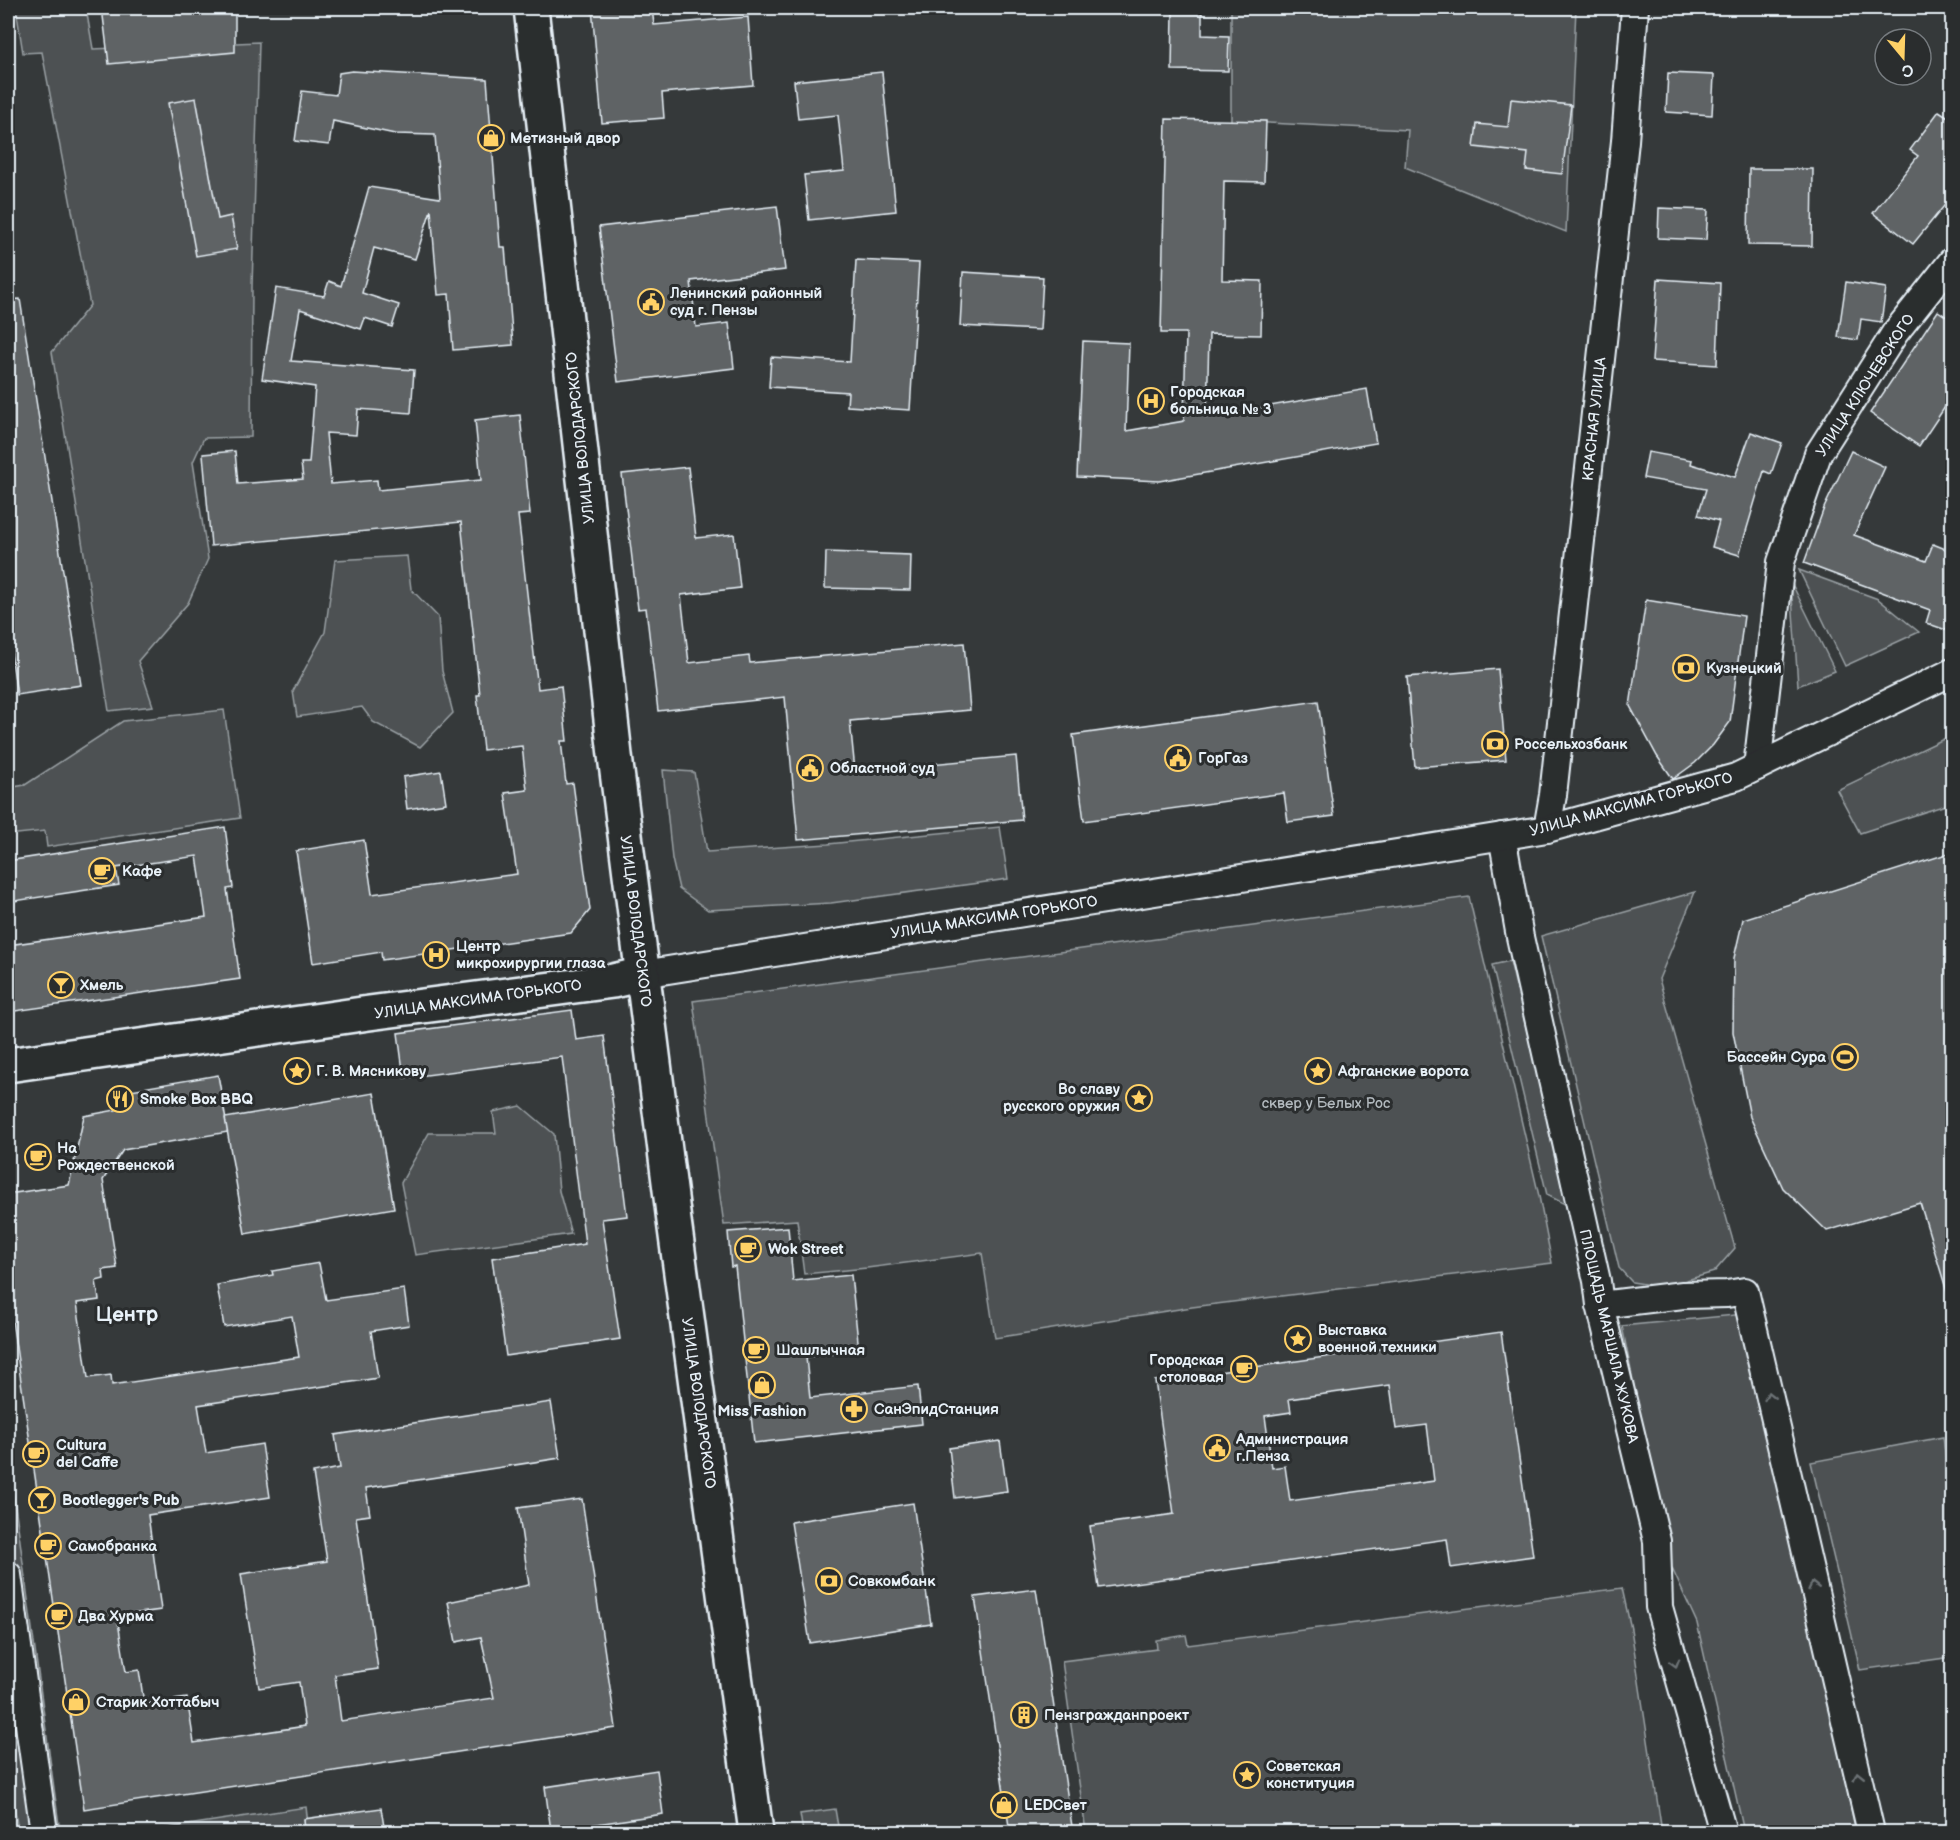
<svg xmlns="http://www.w3.org/2000/svg" width="1960" height="1840" font-family="'Balsamiq Sans',sans-serif">
	<rect width="100%" height="100%" fill="#35393a"/>
	<filter id="ink" filterUnits="userSpaceOnUse"><feTurbulence type="fractalNoise" baseFrequency=".0167" numOctaves="2"/><feDisplacementMap in="SourceGraphic" scale="12" xChannelSelector="R" yChannelSelector="G"/><feConvolveMatrix kernelMatrix="1 2 1 2 8 2 1 2 1" color-interpolation-filters="sRGB"/></filter>
	<g filter="url(#ink)">
		<g fill="#4d5152" stroke="#9aa1a5" stroke-width="1.5">
			<path d="M 16,8 L 86,8 L 93,49 L 259,42 L 252,287 L 251,437 L 204,438 L 193,462 L 208,559 L 188,603 L 138,661 L 153,706 L 109,711 L 52,352 L 90,305 L 42,52 L 23,53 Z"/>
			<path d="M 1231,8 L 1576,8 L 1566,232 L 1405,167 L 1408,130 L 1231,121 Z"/>
			<path d="M 407,556 L 411,589 L 438,617 L 442,671 L 453,713 L 420,747 L 373,722 L 362,707 L 297,717 L 293,691 L 325,632 L 335,560 Z"/>
			<path d="M 1799,570 L 1878,599 L 1919,632 L 1845,666 Z"/>
			<path d="M 1791,582 L 1835,671 L 1798,686 Z"/>
			<path d="M 224,710 L 240,818 L 47,847 L 45,831 L 8,835 L 8,788 L 25,785 L 123,721 Z"/>
			<path d="M 1952,735 L 1952,803 L 1860,833 L 1837,790 Z"/>
			<path d="M 663,770 L 694,772 L 707,852 L 828,844 L 1000,827 L 1008,879 L 831,903 L 708,910 L 679,889 L 672,859 Z"/>
			<path d="M 1695,892 L 1659,979 L 1735,1248 L 1714,1272 L 1663,1287 L 1632,1282 L 1619,1268 L 1541,936 Z"/>
			<path d="M 1469,897 L 1539,1196 L 1552,1263 L 1192,1307 L 995,1338 L 982,1253 L 867,1268 L 804,1274 L 797,1220 L 724,1225 L 693,1001 Z"/>
			<path d="M 1510,961 L 1569,1206 L 1547,1195 L 1492,965 Z"/>
			<path d="M 521,1106 L 554,1134 L 559,1191 L 571,1234 L 415,1255 L 401,1183 L 429,1133 L 496,1133 L 493,1112 Z"/>
			<path d="M 1745,1314 L 1856,1832 L 1744,1832 L 1697,1623 L 1670,1564 L 1622,1326 Z"/>
			<path d="M 1943,1437 L 1952,1507 L 1952,1657 L 1860,1670 L 1811,1462 Z"/>
			<path d="M 8,1454 L 60,1832 L 18,1832 L 8,1760 Z"/>
			<path d="M 1622,1588 L 1631,1629 L 1662,1832 L 1086,1832 L 1062,1661 L 1157,1649 L 1156,1640 L 1186,1635 L 1188,1645 Z"/>
			<path d="M 306,1807 L 309,1832 L 142,1832 Z"/>
			<path d="M 835,1809 L 839,1832 L 803,1832 L 800,1814 Z"/>
		</g>
		<g fill="#5f6365" stroke="#e8f1f8" stroke-width="1.5" fill-rule="evenodd">
			<path d="M 102,8 L 235,8 L 235,52 L 109,64 Z"/>
			<path d="M 592,8 L 652,8 L 654,25 L 748,17 L 753,85 L 662,93 L 664,118 L 602,123 Z"/>
			<path d="M 1173,12 L 1202,13 L 1202,35 L 1229,36 L 1228,71 L 1172,70 Z"/>
			<path d="M 352,71 L 487,79 L 500,247 L 505,247 L 513,345 L 453,350 L 449,294 L 438,295 L 431,210 L 415,259 L 374,248 L 362,293 L 399,305 L 392,327 L 365,318 L 361,329 L 300,309 L 291,361 L 414,370 L 411,413 L 358,409 L 356,435 L 326,433 L 331,484 L 377,480 L 378,490 L 481,480 L 475,420 L 520,415 L 530,514 L 518,515 L 538,689 L 561,686 L 567,741 L 561,741 L 566,784 L 573,783 L 590,910 L 571,933 L 382,960 L 381,952 L 313,963 L 296,851 L 364,840 L 372,894 L 517,874 L 505,793 L 527,790 L 522,746 L 483,750 L 477,695 L 480,695 L 461,522 L 211,546 L 203,454 L 235,451 L 238,484 L 303,479 L 301,463 L 309,463 L 315,387 L 262,379 L 276,288 L 324,296 L 329,281 L 341,286 L 369,187 L 440,198 L 435,135 L 395,134 L 333,121 L 329,145 L 295,141 L 302,91 L 336,95 L 339,73 Z"/>
			<path d="M 882,72 L 896,211 L 809,220 L 804,175 L 844,171 L 838,115 L 798,119 L 794,81 Z"/>
			<path d="M 1668,73 L 1714,75 L 1712,115 L 1666,112 Z"/>
			<path d="M 196,98 L 218,219 L 231,216 L 237,249 L 196,256 L 168,103 Z"/>
			<path d="M 1511,99 L 1571,105 L 1562,174 L 1526,170 L 1528,153 L 1474,147 L 1477,124 L 1508,127 Z"/>
			<path d="M 1939,111 L 1953,120 L 1953,195 L 1913,244 L 1873,213 L 1918,156 L 1910,150 Z"/>
			<path d="M 1166,119 L 1266,121 L 1264,182 L 1224,181 L 1222,280 L 1262,281 L 1261,335 L 1209,334 L 1207,417 L 1367,389 L 1376,443 L 1159,481 L 1077,477 L 1083,341 L 1129,343 L 1126,431 L 1184,421 L 1186,333 L 1161,333 Z"/>
			<path d="M 1749,169 L 1813,169 L 1812,246 L 1748,245 Z"/>
			<path d="M 777,206 L 785,270 L 691,281 L 696,327 L 729,323 L 734,368 L 618,382 L 599,227 Z"/>
			<path d="M 1659,208 L 1708,210 L 1706,240 L 1658,238 Z"/>
			<path d="M 856,260 L 919,263 L 910,410 L 847,406 L 848,392 L 769,387 L 771,357 L 850,362 Z"/>
			<path d="M 963,272 L 1043,277 L 1040,330 L 960,326 Z"/>
			<path d="M 1658,279 L 1720,283 L 1717,365 L 1652,361 Z"/>
			<path d="M 1846,282 L 1886,288 L 1881,322 L 1861,319 L 1858,340 L 1838,337 Z"/>
			<path d="M 20,299 L 81,685 L 17,695 L 8,632 L 8,300 Z"/>
			<path d="M 1938,311 L 1953,321 L 1953,395 L 1919,446 L 1870,413 Z"/>
			<path d="M 1751,432 L 1782,443 L 1771,474 L 1764,471 L 1739,555 L 1712,547 L 1719,521 L 1698,515 L 1706,489 L 1643,478 L 1648,452 L 1692,460 L 1691,464 L 1735,477 Z"/>
			<path d="M 1851,451 L 1885,467 L 1854,535 L 1926,561 L 1933,544 L 1953,552 L 1953,620 L 1949,631 L 1926,623 L 1930,610 L 1804,563 L 1824,508 Z"/>
			<path d="M 688,467 L 696,538 L 734,534 L 740,588 L 681,595 L 689,663 L 749,656 L 750,663 L 964,643 L 970,710 L 850,721 L 855,771 L 1016,756 L 1022,820 L 798,840 L 785,697 L 658,711 L 646,608 L 638,609 L 622,474 Z"/>
			<path d="M 826,552 L 911,555 L 910,590 L 825,588 Z"/>
			<path d="M 1646,600 L 1744,616 L 1730,722 L 1713,745 L 1695,763 L 1673,779 L 1657,756 L 1630,706 Z"/>
			<path d="M 1498,669 L 1506,760 L 1415,767 L 1407,677 Z"/>
			<path d="M 1318,701 L 1334,816 L 1288,822 L 1284,793 L 1084,821 L 1073,735 Z"/>
			<path d="M 441,771 L 446,803 L 407,809 L 403,777 Z"/>
			<path d="M 225,827 L 233,888 L 227,889 L 240,979 L 8,1012 L 8,945 L 206,917 L 197,856 L 116,868 L 119,885 L 8,902 L 8,861 Z"/>
			<path d="M 1953,852 L 1953,1291 L 1947,1292 L 1920,1203 L 1827,1231 L 1783,1188 L 1750,1117 L 1733,1032 L 1734,958 L 1743,919 Z"/>
			<path d="M 572,1010 L 576,1040 L 604,1036 L 627,1216 L 602,1219 L 620,1339 L 506,1356 L 492,1258 L 585,1244 L 562,1057 L 404,1078 L 398,1033 Z"/>
			<path d="M 218,1075 L 228,1132 L 123,1150 L 103,1180 L 117,1268 L 103,1270 L 104,1279 L 96,1281 L 99,1300 L 77,1303 L 88,1378 L 111,1375 L 112,1385 L 299,1357 L 292,1316 L 224,1327 L 217,1285 L 273,1275 L 272,1271 L 319,1263 L 326,1300 L 404,1289 L 409,1325 L 371,1331 L 378,1378 L 198,1405 L 206,1453 L 262,1444 L 270,1497 L 148,1515 L 161,1610 L 117,1616 L 126,1672 L 139,1670 L 144,1704 L 187,1698 L 194,1743 L 305,1726 L 299,1682 L 259,1688 L 241,1574 L 327,1561 L 313,1473 L 340,1468 L 335,1435 L 551,1402 L 560,1458 L 366,1488 L 370,1515 L 356,1517 L 378,1669 L 335,1675 L 341,1721 L 494,1698 L 481,1637 L 456,1642 L 448,1602 L 529,1585 L 518,1508 L 582,1499 L 616,1728 L 84,1809 L 8,1293 L 8,1194 L 69,1185 L 84,1116 L 116,1110 L 113,1093 Z"/>
			<path d="M 374,1093 L 394,1208 L 245,1234 L 225,1118 Z"/>
			<path d="M 788,1227 L 793,1281 L 851,1275 L 859,1351 L 806,1357 L 810,1398 L 918,1386 L 922,1424 L 754,1443 L 735,1266 L 731,1267 L 728,1232 Z"/>
			<path d="M 1501,1332 L 1533,1556 L 1451,1568 L 1447,1539 L 1099,1588 L 1090,1526 L 1174,1514 L 1155,1381 ZM 1390,1385 L 1396,1429 L 1427,1425 L 1434,1481 L 1290,1501 L 1285,1466 L 1272,1468 L 1265,1416 L 1291,1412 L 1289,1399 Z"/>
			<path d="M 1000,1441 L 1007,1491 L 955,1498 L 949,1448 Z"/>
			<path d="M 913,1503 L 931,1624 L 810,1643 L 791,1522 Z"/>
			<path d="M 1036,1589 L 1073,1833 L 1010,1833 L 975,1597 Z"/>
			<path d="M 657,1770 L 663,1814 L 551,1831 L 545,1787 Z"/>
			<path d="M 381,1808 L 385,1833 L 305,1833 L 304,1819 Z"/>
		</g>
		<g fill="none" stroke-linecap="round" stroke-linejoin="round">
			<defs>
				<g id="street">
					<path d="M 1757,767 L 1781,562 L 1818,454 L 1895,333 L 1952,261"/>
					<path d="M 1547,829 L 1553,795 L 1625,141 L 1635,8"/>
					<path d="M 1502,836 L 1520,937 L 1597,1281 L 1600,1305 L 1657,1541 L 1659,1607 L 1723,1832"/>
					<path d="M 643,974 L 1547,829 L 1736,777 L 1952,672"/>
					<path d="M 1600,1305 L 1683,1295 L 1727,1294 L 1745,1291 L 1871,1832"/>
					<path d="M 8,1575 L 44,1832"/>
				</g>
				<g id="primary">
					<path d="M 531,8 L 616,764 L 674,1221 L 756,1832"/>
					<path d="M 8,1065 L 369,1013 L 613,981 L 643,974"/>
				</g>
			</defs>
			<use href="#street" stroke="#e8f1f8" stroke-width="30"/>
			<use href="#primary" stroke="#e8f1f8" stroke-width="38"/>
			<use href="#street" stroke="#2a2d2e" stroke-width="26"/>
			<use href="#primary" stroke="#2a2d2e" stroke-width="33"/>
		</g>
		<defs><path id="oneway-chevron" d="M-2-3.5L2.5 0L-2 3.5" fill="none" stroke-width="1.6" stroke-linecap="round" stroke-linejoin="round" transform="scale(1.5)"/></defs>
		<g stroke="#6c7275">
			<use href="#oneway-chevron" transform="translate(1769 1396) rotate(-103)"/>
			<use href="#oneway-chevron" transform="translate(1813 1586) rotate(-103)"/>
			<use href="#oneway-chevron" transform="translate(1675 1663) rotate(74)"/>
			<use href="#oneway-chevron" transform="translate(1858 1776) rotate(-103)"/>
		</g>
	</g>
	<defs>
		<symbol id="shop-ring" viewBox="-11 -11 22 22"><circle r="9.5" fill="#2a2d2e" stroke="#ffd166" stroke-width="1.5"/><path d="M-5-2.5h2.3a2.7 3.5 0 0 1 5.4 0H5L5.5 6h-11ZM-1.5-2.5h3a1.5 2.3 0 0 0-3 0Z" fill="#ffd166"/></symbol>
		<symbol id="civic-ring" viewBox="-11 -11 22 22"><circle r="9.5" fill="#2a2d2e" stroke="#ffd166" stroke-width="1.5"/><path d="M-.6-6.5H3V-4.5H.6V-3L4-1V1h2V6H-6V1h2V-1L-.6-3ZM-1.2 2.5V6h2.4V2.5Z" fill="#ffd166"/></symbol>
		<symbol id="hospital-ring" viewBox="-11 -11 22 22"><circle r="9.5" fill="#2a2d2e" stroke="#ffd166" stroke-width="1.5"/><path d="M-5-5h3v3.5h4V-5h3V5h-3V1.5h-4V5h-3Z" fill="#ffd166"/></symbol>
		<symbol id="bank-ring" viewBox="-11 -11 22 22"><circle r="9.5" fill="#2a2d2e" stroke="#ffd166" stroke-width="1.5"/><path d="M-6-4H6V4H-6ZM0-2.3a2.3 2.3 0 1 0 0 4.6a2.3 2.3 0 1 0 0-4.6Z" fill="#ffd166"/></symbol>
		<symbol id="cafe-ring" viewBox="-11 -11 22 22"><circle r="9.5" fill="#2a2d2e" stroke="#ffd166" stroke-width="1.5"/><path d="M-5.5-4.5H6V0H3Q3 3.5 0 3.5H-2.5Q-5.5 3.5-5.5 0ZM3-3.2v2h1.7v-2ZM-6 4.5H4V6H-6Z" fill="#ffd166"/></symbol>
		<symbol id="bar-ring" viewBox="-11 -11 22 22"><circle r="9.5" fill="#2a2d2e" stroke="#ffd166" stroke-width="1.5"/><path d="M-6-5H6L.8 .8V4.5H3.5V6h-7V4.5H-.8V.8Z" fill="#ffd166"/></symbol>
		<symbol id="stadium-ring" viewBox="-11 -11 22 22"><circle r="9.5" fill="#2a2d2e" stroke="#ffd166" stroke-width="1.5"/><path d="M0-5a6.5 5 0 1 0 0 10a6.5 5 0 1 0 0-10ZM-3.5-1.8h7v3.6h-7Z" fill="#ffd166"/></symbol>
		<symbol id="sight-ring" viewBox="-11 -11 22 22"><circle r="9.5" fill="#2a2d2e" stroke="#ffd166" stroke-width="1.5"/><path d="M0-6L1.8-2.2L6-1.7L2.9 1.2L3.7 5.4L0 3.3L-3.7 5.4L-2.9 1.2L-6-1.7L-1.8-2.2Z" fill="#ffd166"/></symbol>
		<symbol id="restaurant-ring" viewBox="-11 -11 22 22"><circle r="9.5" fill="#2a2d2e" stroke="#ffd166" stroke-width="1.5"/><path d="M-5-6h1v4h1v-4h1v4h1v-4h1v5L-1.5 .5V6h-2V.5L-5-1ZM5-6V6H3V1.5H1.5Q1.5-4 5-6Z" fill="#ffd166"/></symbol>
		<symbol id="pharmacy-ring" viewBox="-11 -11 22 22"><circle r="9.5" fill="#2a2d2e" stroke="#ffd166" stroke-width="1.5"/><path d="M-2-6h4v4h4v4h-4v4h-4v-4h-4v-4h4Z" fill="#ffd166"/></symbol>
		<symbol id="building-ring" viewBox="-11 -11 22 22"><circle r="9.5" fill="#2a2d2e" stroke="#ffd166" stroke-width="1.5"/><path d="M-4-6H4V6H1V3H-1V6H-4ZM-2.5-4.3h1.7v1.8h-1.7ZM.8-4.3h1.7v1.8H.8ZM-2.5-1h1.7V.8h-1.7ZM.8-1h1.7V.8H.8Z" fill="#ffd166"/></symbol>
	</defs>
	<g fill-rule="evenodd">
		<use href="#shop-ring" x="476" y="123" width="30" height="30"/>
		<use href="#civic-ring" x="636" y="287" width="30" height="30"/>
		<use href="#hospital-ring" x="1136" y="386" width="30" height="30"/>
		<use href="#bank-ring" x="1671" y="653" width="30" height="30"/>
		<use href="#bank-ring" x="1480" y="729" width="30" height="30"/>
		<use href="#civic-ring" x="1163" y="743" width="30" height="30"/>
		<use href="#civic-ring" x="795" y="753" width="30" height="30"/>
		<use href="#cafe-ring" x="87" y="856" width="30" height="30"/>
		<use href="#hospital-ring" x="421" y="940" width="30" height="30"/>
		<use href="#bar-ring" x="46" y="970" width="30" height="30"/>
		<use href="#stadium-ring" x="1830" y="1042" width="30" height="30"/>
		<use href="#sight-ring" x="282" y="1056" width="30" height="30"/>
		<use href="#sight-ring" x="1303" y="1056" width="30" height="30"/>
		<use href="#sight-ring" x="1124" y="1083" width="30" height="30"/>
		<use href="#restaurant-ring" x="105" y="1084" width="30" height="30"/>
		<use href="#cafe-ring" x="23" y="1142" width="30" height="30"/>
		<use href="#cafe-ring" x="733" y="1234" width="30" height="30"/>
		<use href="#sight-ring" x="1283" y="1324" width="30" height="30"/>
		<use href="#cafe-ring" x="741" y="1335" width="30" height="30"/>
		<use href="#cafe-ring" x="1229" y="1354" width="30" height="30"/>
		<use href="#shop-ring" x="747" y="1370" width="30" height="30"/>
		<use href="#pharmacy-ring" x="839" y="1394" width="30" height="30"/>
		<use href="#civic-ring" x="1202" y="1433" width="30" height="30"/>
		<use href="#cafe-ring" x="21" y="1439" width="30" height="30"/>
		<use href="#bar-ring" x="27" y="1485" width="30" height="30"/>
		<use href="#cafe-ring" x="33" y="1531" width="30" height="30"/>
		<use href="#bank-ring" x="814" y="1566" width="30" height="30"/>
		<use href="#cafe-ring" x="44" y="1601" width="30" height="30"/>
		<use href="#shop-ring" x="61" y="1687" width="30" height="30"/>
		<use href="#building-ring" x="1009" y="1700" width="30" height="30"/>
		<use href="#sight-ring" x="1232" y="1760" width="30" height="30"/>
		<use href="#shop-ring" x="989" y="1790" width="30" height="30"/>
	</g>
	<g text-anchor="middle" stroke-width="6" stroke-linejoin="round" paint-order="stroke">
		<g font-size="15" font-weight="bold" fill="#e8f1f8" stroke="#2a2d2e" text-anchor="start">
			<text x="510" y="143">Метизный двор</text>
			<text x="670" y="298">Ленинский районный<tspan x="670" dy="17">суд г. Пензы</tspan></text>
			<text x="1170" y="397">Городская<tspan x="1170" dy="17">больница № 3</tspan></text>
			<text x="1706" y="673">Кузнецкий</text>
			<text x="1514" y="749">Россельхозбанк</text>
			<text x="1198" y="763">ГорГаз</text>
			<text x="830" y="773">Областной суд</text>
			<text x="122" y="876">Кафе</text>
			<text x="456" y="951">Центр<tspan x="456" dy="17">микрохирургии глаза</tspan></text>
			<text x="80" y="990">Хмель</text>
			<text x="1826" y="1062" text-anchor="end">Бассейн Сура</text>
			<text x="316" y="1076">Г. В. Мясникову</text>
			<text x="1338" y="1076">Афганские ворота</text>
			<text x="1120" y="1094" text-anchor="end">Во славу<tspan x="1120" dy="17">русского оружия</tspan></text>
			<text x="140" y="1104">Smoke Box BBQ</text>
			<text x="57" y="1153">На<tspan x="57" dy="17">Рождественской</tspan></text>
			<text x="768" y="1254">Wok Street</text>
			<text x="1318" y="1335">Выставка<tspan x="1318" dy="17">военной техники</tspan></text>
			<text x="776" y="1355">Шашлычная</text>
			<text x="1224" y="1365" text-anchor="end">Городская<tspan x="1224" dy="17">столовая</tspan></text>
			<text x="874" y="1414">СанЭпидСтанция</text>
			<text x="762" y="1416" text-anchor="middle">Miss Fashion</text>
			<text x="1236" y="1444">Администрация<tspan x="1236" dy="17">г.Пенза</tspan></text>
			<text x="56" y="1450">Cultura<tspan x="56" dy="17">del Caffe</tspan></text>
			<text x="62" y="1505">Bootlegger's Pub</text>
			<text x="68" y="1551">Самобранка</text>
			<text x="848" y="1586">Совкомбанк</text>
			<text x="78" y="1621">Два Хурма</text>
			<text x="96" y="1707">Старик Хоттабыч</text>
			<text x="1044" y="1720">Пензгражданпроект</text>
			<text x="1266" y="1771">Советская<tspan x="1266" dy="17">конституция</tspan></text>
			<text x="1024" y="1810">LEDСвет</text>
		</g>
		<g font-size="15" fill="#e8f1f8" stroke="#2a2d2e">
			<text transform="translate(1865 385) rotate(-57)" y="5">УЛИЦА КЛЮЧЕВСКОГО</text>
			<text transform="translate(1594 419) rotate(-84)" y="5">КРАСНАЯ УЛИЦА</text>
			<text transform="translate(580 438) rotate(-96)" y="5">УЛИЦА ВОЛОДАРСКОГО</text>
			<text transform="translate(1631 804) rotate(-15)" y="5">УЛИЦА МАКСИМА ГОРЬКОГО</text>
			<text transform="translate(994 917) rotate(-9)" y="5">УЛИЦА МАКСИМА ГОРЬКОГО</text>
			<text transform="translate(636 921) rotate(83)" y="5">УЛИЦА ВОЛОДАРСКОГО</text>
			<text transform="translate(478 999) rotate(-8)" y="5">УЛИЦА МАКСИМА ГОРЬКОГО</text>
			<text transform="translate(1609 1336) rotate(77)" y="5">ПЛОЩАДЬ МАРШАЛА ЖУКОВА</text>
			<text transform="translate(699 1403) rotate(82)" y="5">УЛИЦА ВОЛОДАРСКОГО</text>
		</g>
		<g font-size="15" fill="#b2b9be" stroke="#2a2d2e">
			<text x="1326" y="1108">сквер у Белых Рос</text>
		</g>
		<g font-size="21" font-weight="bold" fill="#e8f1f8" stroke="#2a2d2e">
			<text x="127" y="1321">Центр</text>
		</g>
	</g>
	<rect width="1960" height="1840" fill="none" stroke="#2a2d2e" stroke-width="30"/>
	<rect x="15" y="15" width="1930" height="1810" fill="none" stroke="#e8f1f8" stroke-width="2" filter="url(#ink)"/>
	<g transform="translate(1903 57) rotate(161)"><circle r="28" fill="#2a2d2e" stroke="#767b7f" stroke-width="1.5"/>
	<path d="M0-4.5L10 22L0 15L-10 22Z" fill="#ffd166"/>
	<text y="-9" font-size="16" font-weight="bold" text-anchor="middle" fill="#e8f1f8">С</text>
	</g>
</svg>
